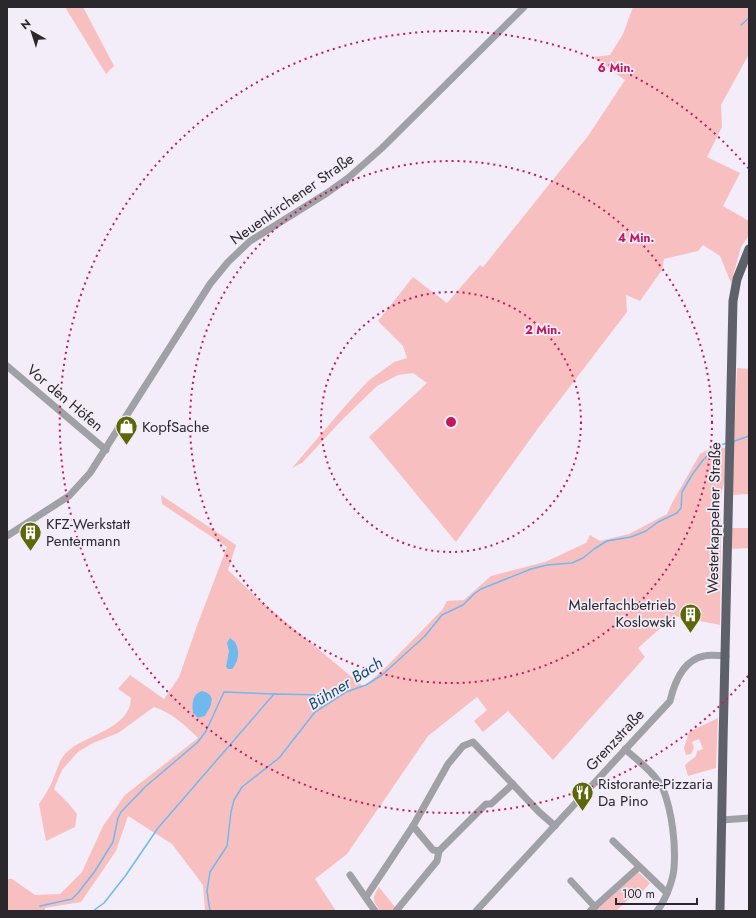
<svg xmlns="http://www.w3.org/2000/svg" width="756" height="918" font-family="Jost,sans-serif">
	<rect width="100%" height="100%" fill="#f2edf8"/>
	<g fill="#f8bfc1" fill-rule="evenodd">
		<path d="M 65,7 L 83,7 L 114,66 L 106,74 Z"/>
		<path d="M 633,7 L 749,7 L 749,54 L 721,105 L 722,127 L 707,157 L 740,173 L 723,206 L 749,221 L 749,235 L 741,247 L 731,283 L 720,256 L 703,245 L 698,251 L 664,259 L 662,270 L 640,301 L 626,295 L 627,312 L 539,427 L 456,542 L 369,437 L 427,383 L 413,373 L 398,375 L 377,386 L 341,421 L 302,463 L 292,468 L 346,405 L 368,381 L 394,362 L 407,358 L 403,346 L 378,321 L 413,277 L 447,303 L 480,265 L 483,267 L 588,136 L 625,80 L 593,57 L 610,55 L 623,34 Z"/>
		<path d="M 737,368 L 749,369 L 749,494 L 732,495 Z"/>
		<path d="M 715,446 L 725,448 L 725,480 L 720,498 L 721,535 L 720,625 L 674,616 L 638,648 L 645,657 L 553,760 L 508,711 L 483,732 L 474,721 L 487,710 L 477,697 L 428,736 L 347,854 L 315,879 L 336,911 L 205,911 L 203,885 L 172,844 L 128,816 L 116,851 L 81,902 L 45,908 L 45,911 L 7,911 L 7,879 L 12,879 L 35,895 L 60,894 L 82,872 L 103,826 L 125,795 L 198,738 C 185,725 172,713 154,707 L 118,733 L 93,743 L 78,752 L 62,770 L 54,789 L 68,803 L 77,814 L 75,827 L 46,841 L 39,804 C 43,798 47,792 50,786 C 57,773 57,761 68,751 C 87,734 130,729 131,698 L 118,689 L 130,675 L 164,699 L 179,677 L 198,623 L 227,547 L 162,504 L 161,495 L 236,545 L 228,570 L 258,599 L 364,687 L 387,666 L 442,610 L 447,601 L 464,600 L 491,576 L 545,562 L 586,543 L 590,535 L 600,541 L 629,534 L 667,514 L 672,503 L 700,454 ZM 206,692 L 212,701 L 205,716 L 198,718 L 193,712 L 193,700 Z"/>
		<path d="M 732,528 L 749,528 L 749,548 L 731,549 Z"/>
		<path d="M 718,718 L 716,768 L 688,776 L 685,765 L 696,756 L 697,751 L 703,749 L 699,739 L 692,742 L 694,748 L 691,754 L 686,755 L 684,748 L 689,732 Z"/>
		<path d="M 638,872 L 650,883 L 635,900 L 630,898 L 616,911 L 595,911 Z"/>
		<path d="M 379,887 L 395,907 L 392,911 L 380,911 C 373,900 371,899 379,887 Z"/>
	</g>
	<g fill="#6fb9ef">
		<path d="M 230,638 L 235,642 C 240,651 239,661 232,669 L 228,669 L 226,667 L 229,651 L 227,643 Z"/>
		<path d="M 202,691 C 218,695 211,706 205,716 L 198,718 L 193,713 C 192,703 192,694 202,691 Z"/>
	</g>
	<g fill="none" stroke-linecap="round" stroke-linejoin="round">
		<g stroke="#6fb9ef" stroke-width="1.5">
			<path d="M 741,25 L 749,18"/>
			<path d="M 732,442 L 749,436"/>
			<path d="M 40,906 L 72,899 L 78,893 L 95,871 L 113,842 L 118,818 L 121,812 L 145,787 L 198,742 L 206,731 L 224,692 L 274,694"/>
			<path d="M 93,911 L 104,903 L 126,875 L 158,828 L 274,694 L 325,695 L 336,697"/>
			<path d="M 210,911 L 207,891 L 210,872 L 227,846 L 231,812 L 234,800 L 242,787 L 279,758 L 315,712 L 346,692 L 366,685 L 382,675 L 425,636 L 442,615 L 463,605 L 474,594 L 481,589 L 531,569 L 547,565 L 572,563 L 583,558 L 594,549 L 607,541 L 631,537 L 646,531 L 658,522 L 677,513 L 681,508 L 682,492 L 692,475 L 703,460 L 717,446 L 727,443"/>
		</g>
		<g stroke="#a0a1a6" stroke-width="7">
			<path d="M 7,366 L 106,450"/>
			<path d="M 7,536 L 69,496 L 90,473 L 210,284 L 228,262 L 250,241 L 327,193 L 348,178 L 382,148 L 524,7"/>
			<path d="M 625,749 C 638,761 655,773 663,789 C 672,811 676,845 674,868 C 673,881 665,901 657,911"/>
			<path d="M 722,820 L 749,818"/>
			<path d="M 413,826 L 433,850 L 439,851"/>
			<path d="M 613,841 L 667,893"/>
			<path d="M 350,875 L 375,911"/>
			<path d="M 571,881 L 595,907"/>
			<path d="M 366,897 L 413,826 L 448,764 L 463,746 L 473,742 L 539,812 L 555,826"/>
			<path d="M 396,911 L 437,861 L 439,851 L 486,804 L 491,804 L 513,784"/>
			<path d="M 476,911 L 670,701 C 674,684 683,660 704,656 C 711,654 719,656 726,656"/>
			<path d="M 590,911 L 639,867"/>
		</g>
		<path stroke="#5f616a" stroke-width="9" d="M 720,911 L 723,743 L 733,301 L 737,279 L 749,249"/>
	</g>
	<g fill="none" stroke="#c2185b" stroke-width="2" stroke-dasharray="2 4">
		<circle cx="451" cy="422" r="130"/>
		<circle cx="451" cy="422" r="261"/>
		<path d="M748 676A391 391 0 1 1 748 168"/>
	</g>
	<defs>
		<symbol id="shop-pin" viewBox="-11 -11 22 30"><path d="M0 17L-7.5 6A9.5 9.5 0 1 1 7.5 6Z" fill="#5d6608" stroke="#f2edf8"/><path d="M-5-2.5h2.3a2.7 3.5 0 0 1 5.4 0H5L5.5 6h-11ZM-1.5-2.5h3a1.5 2.3 0 0 0-3 0Z" fill="#fff"/></symbol>
		<symbol id="building-pin" viewBox="-11 -11 22 30"><path d="M0 17L-7.5 6A9.5 9.5 0 1 1 7.5 6Z" fill="#5d6608" stroke="#f2edf8"/><path d="M-4-6H4V6H1V3H-1V6H-4ZM-2.5-4.3h1.7v1.8h-1.7ZM.8-4.3h1.7v1.8H.8ZM-2.5-1h1.7V.8h-1.7ZM.8-1h1.7V.8H.8Z" fill="#fff"/></symbol>
		<symbol id="restaurant-pin" viewBox="-11 -11 22 30"><path d="M0 17L-7.5 6A9.5 9.5 0 1 1 7.5 6Z" fill="#5d6608" stroke="#f2edf8"/><path d="M-5-6h1v4h1v-4h1v4h1v-4h1v5L-1.5 .5V6h-2V.5L-5-1ZM5-6V6H3V1.5H1.5Q1.5-4 5-6Z" fill="#fff"/></symbol>
	</defs>
	<g fill-rule="evenodd">
		<use href="#shop-pin" x="114" y="414" width="25" height="34"/>
		<use href="#building-pin" x="18" y="520" width="25" height="34"/>
		<use href="#building-pin" x="678" y="602" width="25" height="34"/>
		<use href="#restaurant-pin" x="570" y="780" width="25" height="34"/>
	</g>
	<g text-anchor="middle" stroke-width="3.5" stroke-linejoin="round" paint-order="stroke">
		<g font-size="15" fill="#2b282d" stroke="#f2edf8">
			<text transform="translate(292 199) rotate(-35)" y="5">Neuenkirchener Straße</text>
			<text transform="translate(65 398) rotate(40)" y="5">Vor den Höfen</text>
			<text transform="translate(714 518) rotate(-89)" y="5">Westerkappelner Straße</text>
			<text transform="translate(615 740) rotate(-47)" y="5">Grenzstraße</text>
		</g>
		<g font-size="15" fill="#2b282d" stroke="#f2edf8" text-anchor="start">
			<text x="142" y="432">KopfSache</text>
			<text x="46" y="529">KFZ-Werkstatt<tspan x="46" dy="17">Pentermann</tspan></text>
			<text x="676" y="610" text-anchor="end">Malerfachbetrieb<tspan x="676" dy="17">Koslowski</tspan></text>
			<text x="598" y="789">Ristorante-Pizzaria<tspan x="598" dy="17">Da Pino</tspan></text>
		</g>
		<g font-size="16" font-style="italic" fill="#144c70" stroke="#f2edf8">
			<text transform="translate(345 683) rotate(-32)" y="6">Bühner Bach</text>
		</g>
	</g>
	<circle cx="451" cy="422" r="6" fill="#c2185b" stroke="#f2edf8" stroke-width="2"/>
	<g font-size="12" text-anchor="middle" font-weight="bold" fill="#c2185b" stroke="#f2edf8" stroke-width="3.5" stroke-linejoin="round" paint-order="stroke">
		<text x="616" y="72">6 Min.</text>
		<text x="636" y="242">4 Min.</text>
		<text x="543" y="334">2 Min.</text>
	</g>
	<rect width="756" height="918" fill="none" stroke="#2b282d" stroke-width="16"/>
	<g transform="translate(32 32) rotate(321)" stroke="#f2edf8" stroke-width="3" paint-order="stroke">
	<path d="M0-3L7 15L0 10L-7 15Z" fill="#2b282d"/>
	<text y="-6" font-size="11" font-weight="bold" text-anchor="middle" fill="#2b282d">N</text>
	</g>
	<path d="M616 898v6h81v-6" fill="none" stroke="#2b282d" stroke-width="2"/>
	<text x="622" y="898" font-size="12" fill="#2b282d" stroke="#f2edf8" stroke-width="3" paint-order="stroke">100 m</text>
</svg>
